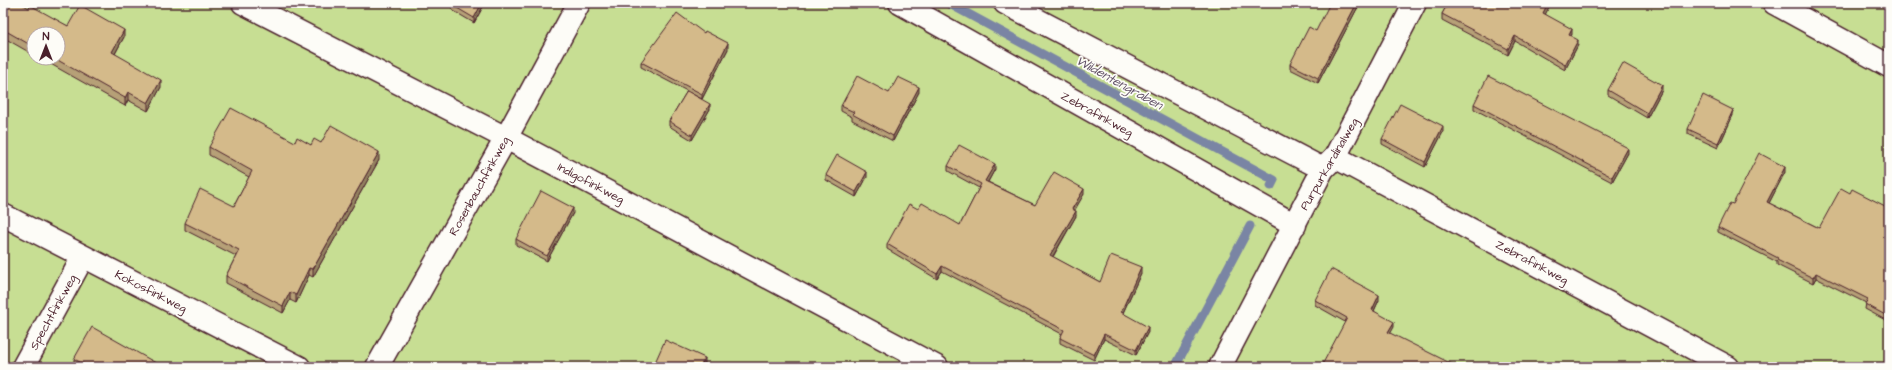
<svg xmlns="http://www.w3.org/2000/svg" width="1892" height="370" font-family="'Architects Daughter',sans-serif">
	<rect width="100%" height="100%" fill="#fdfcf7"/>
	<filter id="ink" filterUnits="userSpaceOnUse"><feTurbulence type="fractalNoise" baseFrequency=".025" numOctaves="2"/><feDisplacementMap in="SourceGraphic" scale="8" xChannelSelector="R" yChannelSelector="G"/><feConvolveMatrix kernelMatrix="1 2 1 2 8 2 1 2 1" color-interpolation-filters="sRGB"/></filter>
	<g filter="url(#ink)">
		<path fill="#c7de93" stroke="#887e5f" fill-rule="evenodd" d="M 3,3 L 1889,3 L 1889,367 L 3,367 ZM 34,34 L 58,34 L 58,58 L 34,58 Z"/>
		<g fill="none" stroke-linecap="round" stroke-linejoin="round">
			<g stroke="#7a85a4" stroke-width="9">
				<path d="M 948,3 L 1274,180 L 1271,186"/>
				<path d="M 1175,367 L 1250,226"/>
			</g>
			<defs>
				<g id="minor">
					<path d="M 243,3 L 506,138 L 937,367"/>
					<path d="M 900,3 L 1295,225"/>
					<path d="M 1005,3 L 1323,169"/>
					<path d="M 1774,3 L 1889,66"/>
					<path d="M 1335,157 L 1728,367"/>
					<path d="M 3,215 L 299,367"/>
					<path d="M 23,367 L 83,257"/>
					<path d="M 377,367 L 506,138 L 579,3"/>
					<path d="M 1220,367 L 1323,169 L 1335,157 L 1415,3"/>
				</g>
			</defs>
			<use href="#minor" stroke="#4a1f2b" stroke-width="25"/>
			<use href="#minor" stroke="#fdfcf7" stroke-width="22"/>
		</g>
		<g fill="#b6a077" stroke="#4a1f2b">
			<path d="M 3,3 L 29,8 L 68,26 L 124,37 L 115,54 L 161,87 L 148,111 L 128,100 L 125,106 L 40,58 L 58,58 L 34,34 L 34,55 L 6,39 L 5,41 L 3,40 Z"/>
			<path d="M 453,3 L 485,3 L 474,23 L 452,10 L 452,5 Z"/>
			<path d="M 1360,3 L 1318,83 L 1290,69 L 1290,64 Z"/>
			<path d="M 1448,3 L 1551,3 L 1545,14 L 1572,34 L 1571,36 L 1578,45 L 1565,70 L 1515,41 L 1508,55 L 1442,20 L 1442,14 Z"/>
			<path d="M 704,33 L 728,49 L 702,99 L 690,93 L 710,109 L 692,140 L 669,126 L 669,121 L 687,91 L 641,67 L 641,62 Z"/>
			<path d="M 1608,90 L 1662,90 L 1647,118 L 1608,95 Z"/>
			<path d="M 919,92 L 893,141 L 852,120 L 852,117 L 841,111 L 841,106 L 889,93 Z"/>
			<path d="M 1474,104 L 1628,153 L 1612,182 L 1474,109 Z"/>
			<path d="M 1733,115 L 1718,148 L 1688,134 L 1688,129 Z"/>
			<path d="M 1443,132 L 1425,167 L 1382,144 L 1382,139 Z"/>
			<path d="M 295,142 L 311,145 L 321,143 L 379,160 L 313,277 L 309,275 L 296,303 L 290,300 L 283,313 L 226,283 L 226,276 L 236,256 L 185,230 L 185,223 L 234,206 L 249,177 L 209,155 L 209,147 Z"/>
			<path d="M 948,166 L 995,169 L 988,182 L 1035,205 L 1084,194 L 1074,210 L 1076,216 L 1053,257 L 1100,282 L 1141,273 L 1123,313 L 1148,332 L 1136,355 L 1104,339 L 1094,360 L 1060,343 L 1060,338 L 1062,334 L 942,271 L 937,279 L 887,249 L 887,244 L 918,209 L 960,225 L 979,188 L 948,171 Z"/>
			<path d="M 1785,172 L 1769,203 L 1819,228 L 1850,193 L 1889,208 L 1889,322 L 1865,309 L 1866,303 L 1816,278 L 1813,283 L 1777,265 L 1777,262 L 1718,232 L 1718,227 L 1733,204 Z"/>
			<path d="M 826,175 L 867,177 L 856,197 L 826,180 Z"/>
			<path d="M 573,213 L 547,261 L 516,245 L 516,239 Z"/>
			<path d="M 1315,300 L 1379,300 L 1374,311 L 1394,327 L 1345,322 L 1315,305 Z"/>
			<path d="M 74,359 L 163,367 L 76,367 L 74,366 Z"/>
		</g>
		<g fill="#948261" stroke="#4a1f2b">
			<path d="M 482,3 L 485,3 L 474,23 L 474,18 Z"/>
			<path d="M 1357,3 L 1360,3 L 1318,83 L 1318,78 Z"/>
			<path d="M 1548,3 L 1551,3 L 1543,19 L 1543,13 Z"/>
			<path d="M 1572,29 L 1572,34 L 1569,40 L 1569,35 Z"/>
			<path d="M 124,30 L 124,37 L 112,59 L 112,52 Z"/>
			<path d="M 6,31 L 6,39 L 5,41 L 5,33 Z"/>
			<path d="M 1515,36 L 1515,41 L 1508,55 L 1508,49 Z"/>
			<path d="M 1578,40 L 1578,45 L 1565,70 L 1565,65 Z"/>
			<path d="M 728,43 L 728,49 L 702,99 L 702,94 Z"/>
			<path d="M 161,80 L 161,87 L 148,111 L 148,103 Z"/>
			<path d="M 1662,85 L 1662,90 L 1647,118 L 1647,113 Z"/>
			<path d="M 919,87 L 919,92 L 893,141 L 893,136 Z"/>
			<path d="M 128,92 L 128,100 L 125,106 L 125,98 Z"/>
			<path d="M 710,104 L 710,109 L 692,140 L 692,135 Z"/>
			<path d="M 1733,110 L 1733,115 L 1718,148 L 1718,143 Z"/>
			<path d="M 1443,126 L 1443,132 L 1425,167 L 1425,162 Z"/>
			<path d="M 1628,148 L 1628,153 L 1612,182 L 1612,177 Z"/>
			<path d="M 379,152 L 379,160 L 313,277 L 313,269 Z"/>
			<path d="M 995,164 L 995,169 L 985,187 L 985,181 Z"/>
			<path d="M 1785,167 L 1785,172 L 1767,207 L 1767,202 Z"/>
			<path d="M 867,172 L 867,177 L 856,197 L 856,192 Z"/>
			<path d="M 1084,189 L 1084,194 L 1072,215 L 1072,209 Z"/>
			<path d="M 573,208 L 573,213 L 547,261 L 547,256 Z"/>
			<path d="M 1076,211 L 1076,216 L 1050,261 L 1050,255 Z"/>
			<path d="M 942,266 L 942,271 L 937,279 L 937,274 Z"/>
			<path d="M 1141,267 L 1141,273 L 1121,317 L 1121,312 Z"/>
			<path d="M 309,268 L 309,275 L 296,303 L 296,295 Z"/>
			<path d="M 1816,273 L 1816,278 L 1813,283 L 1813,278 Z"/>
			<path d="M 290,292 L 290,300 L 283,313 L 283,306 Z"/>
			<path d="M 1379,295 L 1379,300 L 1372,315 L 1372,310 Z"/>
			<path d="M 1394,322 L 1394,327 L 1388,338 L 1388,332 Z"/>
			<path d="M 1148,327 L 1148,332 L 1136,355 L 1136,350 Z"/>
			<path d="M 1104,334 L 1104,339 L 1094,360 L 1094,355 Z"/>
			<path d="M 705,358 L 705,364 L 703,367 L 700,367 Z"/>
		</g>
		<g fill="#d4ba8a" stroke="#4a1f2b">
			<path d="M 3,3 L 20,3 L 29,8 L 30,5 L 68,26 L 80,5 L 124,30 L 112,52 L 161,80 L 148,103 L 128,92 L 125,98 L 54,58 L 58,58 L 58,34 L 34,34 L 34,47 L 6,31 L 5,33 L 3,32 Z"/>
			<path d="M 453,3 L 482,3 L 474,18 L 452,5 Z"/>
			<path d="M 1330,3 L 1357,3 L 1318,78 L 1290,64 L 1309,27 L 1316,31 Z"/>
			<path d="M 1448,3 L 1548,3 L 1543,13 L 1572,29 L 1569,35 L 1578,40 L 1565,65 L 1515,36 L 1508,49 L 1442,14 Z"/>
			<path d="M 677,13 L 704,33 L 705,31 L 728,43 L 702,94 L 641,62 Z"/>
			<path d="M 1623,63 L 1662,85 L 1647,113 L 1608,90 Z"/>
			<path d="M 857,76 L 889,93 L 898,77 L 919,87 L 893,136 L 852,114 L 854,112 L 841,106 Z"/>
			<path d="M 1488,76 L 1628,148 L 1612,177 L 1474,104 Z"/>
			<path d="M 687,91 L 710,104 L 692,135 L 669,121 Z"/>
			<path d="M 1703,95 L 1733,110 L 1718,143 L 1688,129 Z"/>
			<path d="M 1400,104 L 1443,126 L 1425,162 L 1382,139 Z"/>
			<path d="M 231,108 L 295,142 L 297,137 L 311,145 L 314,139 L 321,143 L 331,125 L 379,152 L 313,269 L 309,268 L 296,295 L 290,292 L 283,306 L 226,276 L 239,250 L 185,223 L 200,189 L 234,206 L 252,171 L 209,147 Z"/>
			<path d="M 959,145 L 995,164 L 985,181 L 1035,205 L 1054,172 L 1084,189 L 1072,209 L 1076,211 L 1050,255 L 1100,282 L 1111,255 L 1141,267 L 1121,312 L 1148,327 L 1136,350 L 1104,334 L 1094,355 L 1060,338 L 1064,330 L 942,266 L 937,274 L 887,244 L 909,204 L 918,209 L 922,203 L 960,225 L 981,184 L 948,166 Z"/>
			<path d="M 1759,153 L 1785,167 L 1767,202 L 1819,228 L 1841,188 L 1850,193 L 1852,189 L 1889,208 L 1889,317 L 1865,304 L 1868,299 L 1816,273 L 1813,278 L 1777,260 L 1778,258 L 1718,227 L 1730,203 L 1733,204 Z"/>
			<path d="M 837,155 L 867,172 L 856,192 L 826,175 Z"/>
			<path d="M 541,191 L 573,208 L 547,256 L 516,239 Z"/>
			<path d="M 1331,269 L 1379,295 L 1372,310 L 1394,322 L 1388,332 L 1458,367 L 1321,367 L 1347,318 L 1315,300 Z"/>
			<path d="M 92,327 L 163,367 L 90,367 L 74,359 Z"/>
			<path d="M 665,340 L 705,358 L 700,367 L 653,367 Z"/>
			<path d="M 212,363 L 220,367 L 210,367 Z"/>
		</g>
	</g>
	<g text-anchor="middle" stroke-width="3.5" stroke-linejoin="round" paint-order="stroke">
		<g font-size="12" fill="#4a1f2b" stroke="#fdfcf7">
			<text transform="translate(1097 114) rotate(29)" y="4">Zebrafinkweg</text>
			<text transform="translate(1329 164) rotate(-60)" y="4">Purpurkardinalweg</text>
			<text transform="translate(591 183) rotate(28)" y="4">Indigofinkweg</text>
			<text transform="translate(479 186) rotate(-61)" y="4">Rosenbauchfinkweg</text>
			<text transform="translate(1532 262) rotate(28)" y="4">Zebrafinkweg</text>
			<text transform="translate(151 291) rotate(27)" y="4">Kokosfinkweg</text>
			<text transform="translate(53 312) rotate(-61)" y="4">Spechtfinkweg</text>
		</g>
		<g font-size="13" font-style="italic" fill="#625268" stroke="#fdfcf7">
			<text transform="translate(1120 82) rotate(29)" y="5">Wildentengraben</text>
		</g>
	</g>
	<rect width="1892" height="370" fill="none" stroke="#fdfcf7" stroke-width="16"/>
	<rect x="8" y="8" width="1876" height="354" fill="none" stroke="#4a1f2b" stroke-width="1.5" filter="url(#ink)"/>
	<g transform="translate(46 46)"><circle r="19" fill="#fdfcf7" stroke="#b5a4a5"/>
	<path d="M0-3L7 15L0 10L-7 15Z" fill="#4a1f2b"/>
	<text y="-6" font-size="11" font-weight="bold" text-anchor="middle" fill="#4a1f2b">N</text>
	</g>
</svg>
